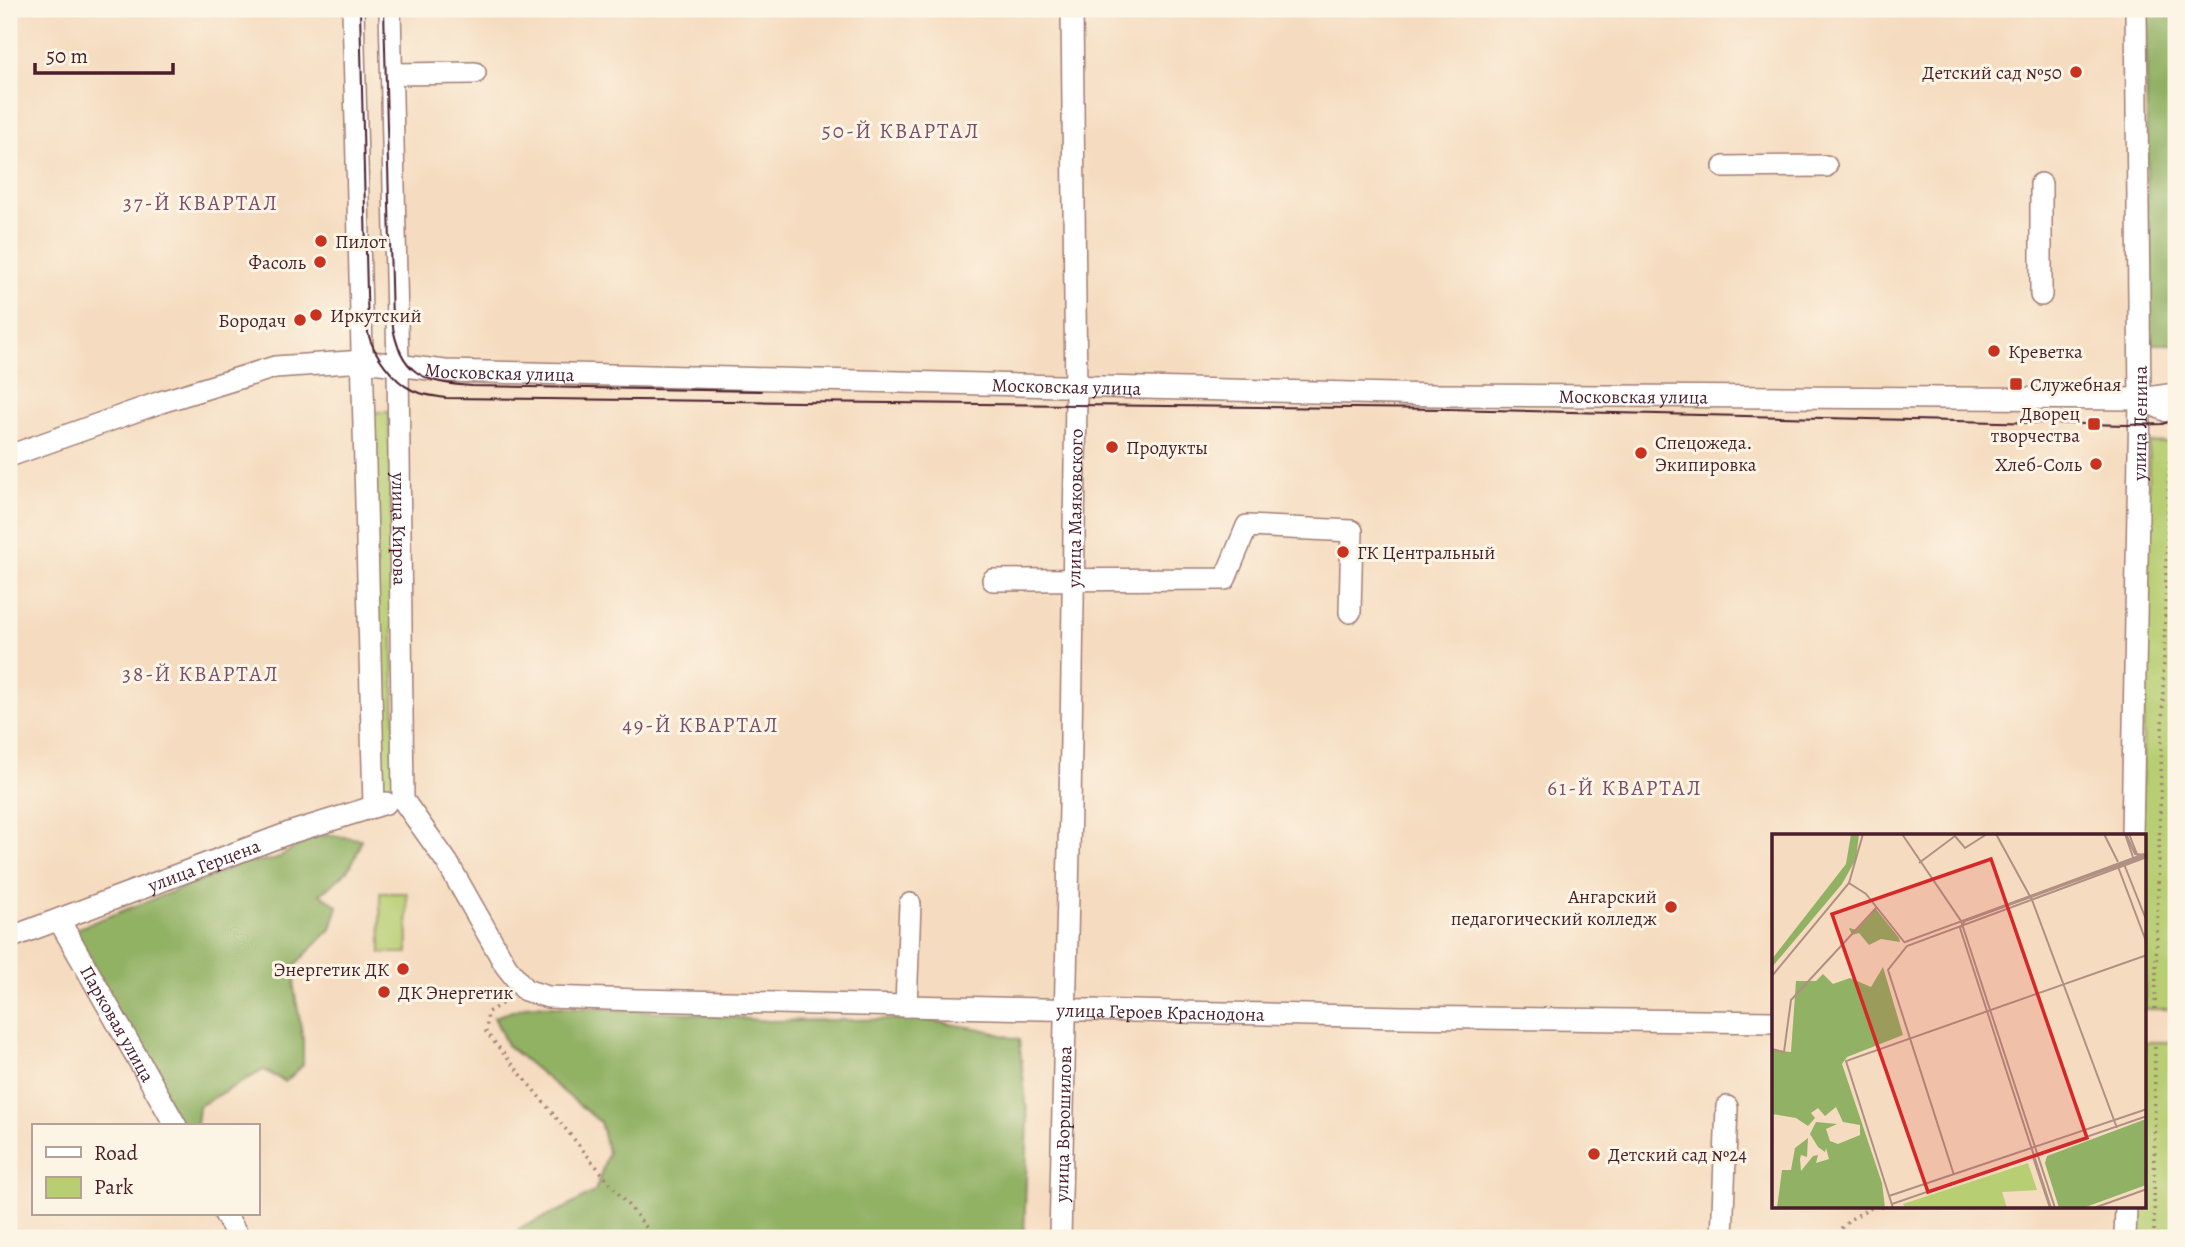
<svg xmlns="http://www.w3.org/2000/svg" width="2185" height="1247" font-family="Alegreya,serif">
	<rect width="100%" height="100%" fill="#fcf5e5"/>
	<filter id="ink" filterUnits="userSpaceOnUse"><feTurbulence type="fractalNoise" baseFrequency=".0143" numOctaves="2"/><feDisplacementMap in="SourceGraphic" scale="14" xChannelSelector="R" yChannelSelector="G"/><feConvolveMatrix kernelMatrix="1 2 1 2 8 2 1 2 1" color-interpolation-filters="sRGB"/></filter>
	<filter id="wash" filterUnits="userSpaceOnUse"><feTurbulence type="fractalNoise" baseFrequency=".00686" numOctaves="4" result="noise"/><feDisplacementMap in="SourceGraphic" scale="28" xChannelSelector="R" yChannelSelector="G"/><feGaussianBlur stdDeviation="1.57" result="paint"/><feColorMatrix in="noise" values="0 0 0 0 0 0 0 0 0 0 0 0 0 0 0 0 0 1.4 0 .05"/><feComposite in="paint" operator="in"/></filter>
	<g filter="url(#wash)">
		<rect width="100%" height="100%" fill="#f5dbbf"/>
		<g fill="#b7ce72" stroke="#80764e" stroke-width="2">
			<path d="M 372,412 L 389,412 L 396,791 L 379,791 Z"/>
			<path d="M 2176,442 L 2176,1009 L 2145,1009 L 2145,836 L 2141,836 L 2149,443 Z"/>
			<path d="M 380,893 L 407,893 L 408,953 L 381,953 Z"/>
			<path d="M 2145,1042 L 2176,1042 L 2175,1238 L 2136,1238 L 2137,1207 L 2145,1207 Z"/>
		</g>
		<g fill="#91b164" stroke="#6e6848" stroke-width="2">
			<path d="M 2146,9 L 2176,9 L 2176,344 L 2148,344 Z"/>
			<path d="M 327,835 L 361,839 C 356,867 342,877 320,894 L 338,906 L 331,929 L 297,963 L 294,988 L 303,1039 L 303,1065 L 285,1082 L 264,1070 L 199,1106 L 197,1126 L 154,1126 L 170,1110 L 73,930 L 221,873 L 242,862 L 274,860 L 313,837 Z"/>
			<path d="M 530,1005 L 688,1013 L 768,1021 L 919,1019 L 981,1029 L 1019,1040 L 1028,1120 L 1024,1238 L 514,1238 L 520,1228 L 565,1208 L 595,1191 L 608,1153 L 600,1122 L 507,1045 L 494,1017 Z"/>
		</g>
	</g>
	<g filter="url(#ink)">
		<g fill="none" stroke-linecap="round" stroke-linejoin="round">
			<defs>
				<g id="minor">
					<path d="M 353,9 L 374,806"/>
					<path id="s1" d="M 390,9 L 398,366 L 403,800 L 447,862 L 506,966 L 525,990 L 548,997 L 638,1000 L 1402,1017 L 1774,1022"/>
					<path d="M 392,74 L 475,73"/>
					<path d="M 1724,167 L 1826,166"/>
					<path d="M 2041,295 L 2041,184"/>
					<path d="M 2140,399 L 2176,415"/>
					<path id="s2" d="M 9,456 L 161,402 L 275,367 L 364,361 L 445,371 L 1434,395 L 2140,399 L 2176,394"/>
					<path d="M 993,580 L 1225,579 L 1247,526 L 1352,531 L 1350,612"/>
					<path id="s3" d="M 2132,836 L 2140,399 L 2136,9"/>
					<path id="s4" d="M 59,920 L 176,1126"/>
					<path id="s5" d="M 9,938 L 289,833 L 386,803"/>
					<path d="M 906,1006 L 910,904"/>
					<path d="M 225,1214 L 239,1238"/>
					<path id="s6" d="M 1060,1238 L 1070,807 L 1076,397 L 1072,9"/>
					<path d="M 1722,1238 L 1727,1107"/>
					<path d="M 2125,1238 L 2126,1207"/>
				</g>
			</defs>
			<use href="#minor" stroke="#a07d75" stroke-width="24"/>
			<g stroke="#a07d75" stroke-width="3.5" stroke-dasharray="2 5" stroke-linecap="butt">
				<path d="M 508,1000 L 488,1012 L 486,1032 L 655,1238"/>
				<path d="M 2155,1009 L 2169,458"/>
				<path d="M 1880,1207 L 1884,1207"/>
				<path d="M 1831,1238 L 1851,1219 L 1871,1207"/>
				<path d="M 2154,1238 L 2155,1042"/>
			</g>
			<use href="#minor" stroke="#fff" stroke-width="21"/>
			<g stroke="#4a1f2b" stroke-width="2">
				<path d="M 360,9 L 368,333 C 373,353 393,381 412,390 C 422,395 434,396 445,398 L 1445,409 L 2126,425 L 2162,424 L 2176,419"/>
				<path d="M 384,9 L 392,321 C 399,374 424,383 472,386 L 761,391"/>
			</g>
		</g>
	</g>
	<g fill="#c8321e" stroke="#fcf5e5" stroke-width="2.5">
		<circle cx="2076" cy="72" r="7"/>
		<circle cx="321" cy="241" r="7"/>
		<circle cx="320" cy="262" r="7"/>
		<circle cx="316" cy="315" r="7"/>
		<circle cx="300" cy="320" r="7"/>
		<circle cx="1994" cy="351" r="7"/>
		<rect x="2009" y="377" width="14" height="14" rx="3.5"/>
		<rect x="2087" y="417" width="14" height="14" rx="3.5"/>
		<circle cx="1112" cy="447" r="7"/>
		<circle cx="1641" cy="453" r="7"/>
		<circle cx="2096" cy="464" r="7"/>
		<circle cx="1343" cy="552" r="7"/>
		<circle cx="1671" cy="907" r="7"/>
		<circle cx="403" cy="969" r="7"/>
		<circle cx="384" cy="992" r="7"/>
		<circle cx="1594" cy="1154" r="7"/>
	</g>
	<g text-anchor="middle" stroke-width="6" stroke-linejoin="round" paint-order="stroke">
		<g font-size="19" fill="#4a1f2b" stroke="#fcf5e5" text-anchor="start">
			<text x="2062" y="79" text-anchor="end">Детский сад №50</text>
			<text x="335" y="248">Пилот</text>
			<text x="306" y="269" text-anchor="end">Фасоль</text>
			<text x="330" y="322">Иркутский</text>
			<text x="286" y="327" text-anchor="end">Бородач</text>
			<text x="2008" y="358">Креветка</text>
			<text x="2030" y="391">Служебная</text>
			<text x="2080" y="420" text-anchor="end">Дворец<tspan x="2080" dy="22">творчества</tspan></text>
			<text x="1655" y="449">Спецожеда.<tspan x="1655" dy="22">Экипировка</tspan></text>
			<text x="1126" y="454">Продукты</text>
			<text x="2082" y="471" text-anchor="end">Хлеб-Соль</text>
			<text x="1357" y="559">ГК Центральный</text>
			<text x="1657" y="903" text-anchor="end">Ангарский<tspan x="1657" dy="22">педагогический колледж</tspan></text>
			<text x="389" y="976" text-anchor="end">Энергетик ДК</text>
			<text x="398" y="999">ДК Энергетик</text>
			<text x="1608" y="1161">Детский сад №24</text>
		</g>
		<g font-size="19" fill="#4a1f2b" stroke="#fcf5e5">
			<text dy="7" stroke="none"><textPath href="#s2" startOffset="506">Московская улица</textPath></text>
			<text dy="7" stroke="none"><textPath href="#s2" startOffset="1073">Московская улица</textPath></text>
			<text dy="7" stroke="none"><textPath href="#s2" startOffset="1640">Московская улица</textPath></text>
			<text dy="7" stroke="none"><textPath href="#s3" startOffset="413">улица Ленина</textPath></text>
			<text dy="7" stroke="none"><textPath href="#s6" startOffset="730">улица Маяковского</textPath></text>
			<text dy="7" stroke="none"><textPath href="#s1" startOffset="520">улица Кирова</textPath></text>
			<text dy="7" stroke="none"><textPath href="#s5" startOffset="208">улица Герцена</textPath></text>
			<text dy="7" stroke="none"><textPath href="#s1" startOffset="1654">улица Героев Краснодона</textPath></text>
			<text dy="7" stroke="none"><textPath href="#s4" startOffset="119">Парковая улица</textPath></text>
			<text dy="7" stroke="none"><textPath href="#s6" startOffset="114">улица Ворошилова</textPath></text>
		</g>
		<g font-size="21" letter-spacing="2" fill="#7c4e6c" stroke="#fcf5e5">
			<text x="901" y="138">50-Й КВАРТАЛ</text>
			<text x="201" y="210">37-Й КВАРТАЛ</text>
			<text x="201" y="681">38-Й КВАРТАЛ</text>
			<text x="701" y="732">49-Й КВАРТАЛ</text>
			<text x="1625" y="795">61-Й КВАРТАЛ</text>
		</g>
	</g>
	<g transform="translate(1772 834)">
		<rect width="374" height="374" fill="#f5dbbf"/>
		<path d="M 256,329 L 265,356 L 230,358 L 235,374 L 133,374 L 131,370 Z" fill="#b7ce72"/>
		<path d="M 79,0 L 87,0 L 84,25 L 70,50 L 0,133 L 0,125 L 74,30 ZM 104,75 L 127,104 L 128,108 L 109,105 L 97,111 L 87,99 L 80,101 L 77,94 L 85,96 ZM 111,133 L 131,201 L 75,223 L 70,230 L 110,349 L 113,374 L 5,374 L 10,336 L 19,336 L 23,314 L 36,304 L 35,323 L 29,321 L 28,325 L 29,337 L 41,322 L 46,321 L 44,329 L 57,325 L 54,314 L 53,318 L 46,313 L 38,300 L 44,288 L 65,290 L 54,295 L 58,307 L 66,310 L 88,301 L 88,291 L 71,288 L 64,273 L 53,282 L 46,274 L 39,279 L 43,284 L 36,292 L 24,284 L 0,280 L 0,216 L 19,218 L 24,147 L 44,147 L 51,140 L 61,150 L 78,144 L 99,153 ZM 374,285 L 374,351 L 311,374 L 287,374 L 273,329 L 275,322 Z" fill="#91b164"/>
		<path fill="none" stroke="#b19084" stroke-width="2" d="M 130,0 L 189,87 L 283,374M 224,0 L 260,66 L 345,294M 332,0 L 346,28M 353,0 L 362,26M 354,0 L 363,20 L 375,21M 357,0 L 367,25M 147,29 L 183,2 L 193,14 L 215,0M 345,30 L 375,110M 352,30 L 375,88M 77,49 L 94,60 L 133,109M 133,108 L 375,19M 0,142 L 77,49 L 91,0M 0,215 L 12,218 L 19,166 L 105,73M 261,323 L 278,374M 182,341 L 116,136 L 135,112 L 375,23M 117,362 L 375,275M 120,370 L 375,282M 121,374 L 74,227 L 375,121M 279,374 L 188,94 L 193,87 L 375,21M 322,374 L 375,355"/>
		<path fill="#d62828" fill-opacity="0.15" stroke="#d62828" stroke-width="3.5" d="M 219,25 L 315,304 L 156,358 L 60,80 Z"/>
		<rect width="374" height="374" fill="none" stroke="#4a1f2b" stroke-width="3.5"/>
	</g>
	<rect width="2185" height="1247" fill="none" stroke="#fcf5e5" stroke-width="35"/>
	<rect x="32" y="1124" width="228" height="91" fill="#fcf5e5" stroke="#b59f9b" stroke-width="2"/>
	<rect x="46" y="1147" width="35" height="10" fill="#ffffff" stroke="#b59f9b" stroke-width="2"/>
	<text x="94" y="1160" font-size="21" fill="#4a1f2b">Road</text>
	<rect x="46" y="1177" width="35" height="21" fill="#b7ce72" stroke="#b59f9b" stroke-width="2"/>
	<text x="94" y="1194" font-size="21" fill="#4a1f2b">Park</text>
	<path d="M35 63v10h138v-10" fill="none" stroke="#4a1f2b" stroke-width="3.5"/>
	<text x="46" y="63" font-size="21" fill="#4a1f2b" stroke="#fcf5e5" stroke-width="5" paint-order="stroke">50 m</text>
</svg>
